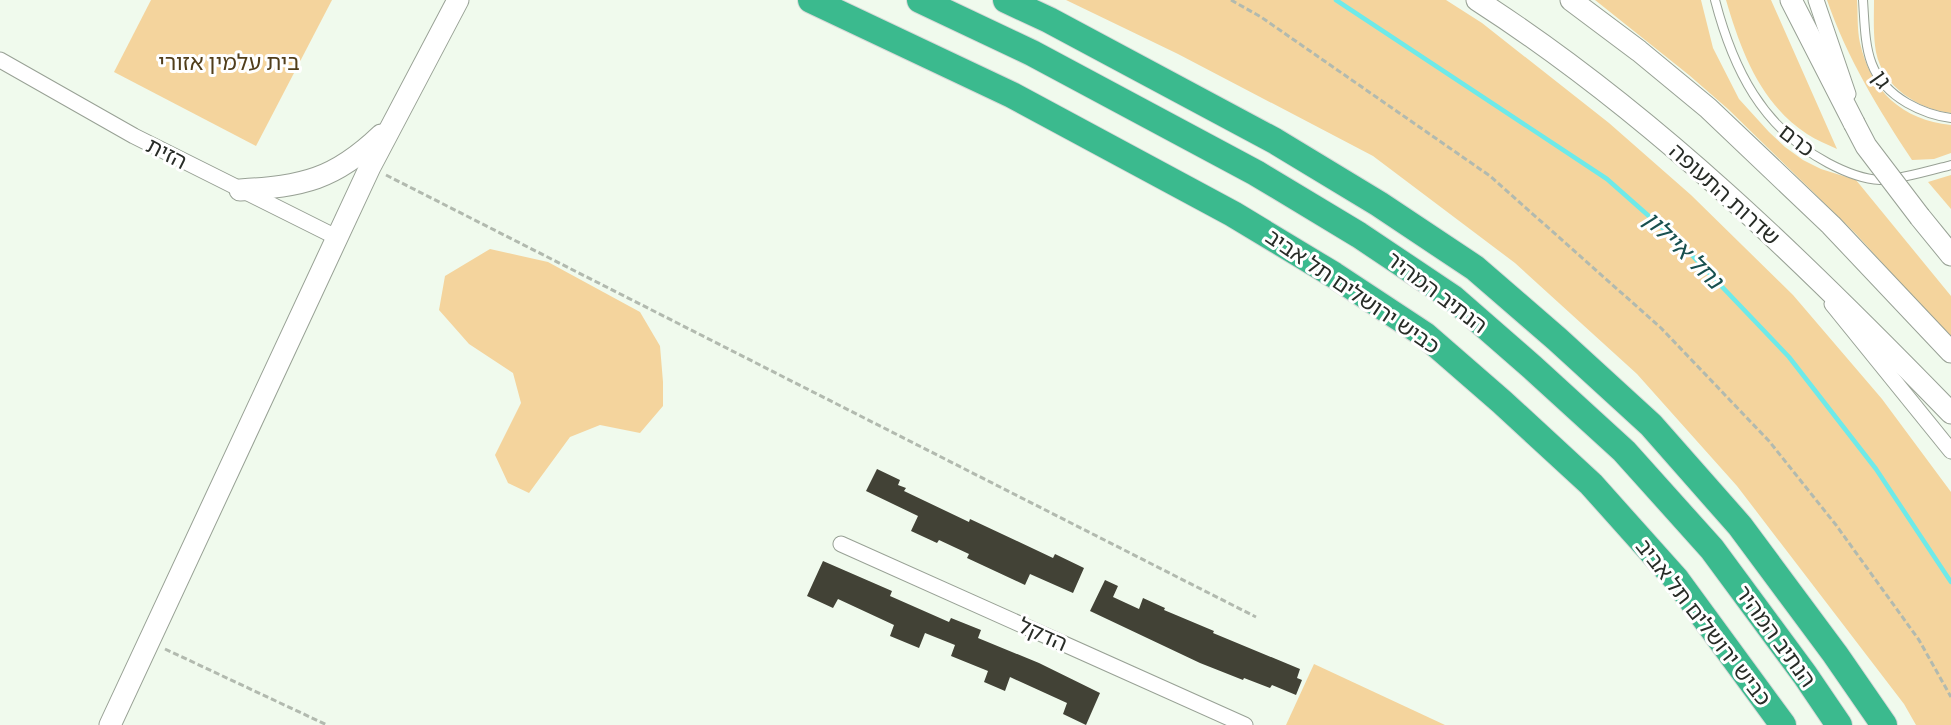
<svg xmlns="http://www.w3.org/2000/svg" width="1951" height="725" font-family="'Titillium Web','Noto Sans Hebrew',sans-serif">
	<rect width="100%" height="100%" fill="#f0faed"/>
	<g fill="#f4d49d">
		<path d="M 151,0 L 332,0 L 256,146 L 114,72 Z"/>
		<path d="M 1066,0 L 1446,0 L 1482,23 L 1609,123 L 1691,195 L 1793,295 L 1882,399 L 1951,492 L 1951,725 L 1916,725 L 1904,704 L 1737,486 L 1637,374 L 1515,263 L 1373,156 L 1178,54 Z"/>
		<path d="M 1595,0 L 1701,0 L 1713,48 L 1739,99 L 1769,132 L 1785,147 L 1803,160 L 1821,169 L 1856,180 L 1951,296 L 1951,339 L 1856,234 L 1728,109 L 1689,75 Z"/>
		<path d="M 1726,0 L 1771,0 L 1837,149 C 1827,144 1816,140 1807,134 C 1760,103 1741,51 1726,0 Z"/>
		<path d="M 1827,0 L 1857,0 C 1858,14 1857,29 1860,43 C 1871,91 1902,120 1951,125 L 1951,153 L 1934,159 L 1912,160 C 1879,110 1847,58 1827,0 Z"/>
		<path d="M 1874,0 L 1951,0 L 1951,113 C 1918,109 1883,87 1876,52 C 1873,35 1874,17 1874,0 Z"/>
		<path d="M 1951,175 L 1951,209 L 1928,182 Z"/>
		<path d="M 490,249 L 548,262 L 640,312 L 660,346 L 663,382 L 663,406 L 640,433 L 600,425 L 570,437 L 529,493 L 508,483 L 495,455 L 521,403 L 513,373 L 469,344 L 439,310 L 445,276 Z"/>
		<path d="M 1314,664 L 1445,725 L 1286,725 Z"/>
	</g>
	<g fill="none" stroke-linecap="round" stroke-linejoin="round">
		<path stroke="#6eeae9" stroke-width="4.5" d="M 1336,0 L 1607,179 L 1685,248 L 1789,357 L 1876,469 L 1951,582"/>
	</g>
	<g fill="#424236">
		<path d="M 877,469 L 900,480 L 898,485 L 906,488 L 904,491 L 969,522 L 970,519 L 1053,558 L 1055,554 L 1084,568 L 1073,593 L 1030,574 L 1025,585 L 967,558 L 969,554 L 939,540 L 937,543 L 911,531 L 918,516 L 866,491 Z"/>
		<path d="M 823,561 L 892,591 L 890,596 L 949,622 L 951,618 L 981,630 L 978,638 L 1039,663 L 1100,693 L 1086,725 L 1063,714 L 1067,703 L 1010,677 L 1005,691 L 984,682 L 988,671 L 951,656 L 955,645 L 925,633 L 919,648 L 890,636 L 894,625 L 838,599 L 833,608 L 807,596 Z"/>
		<path d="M 1105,580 L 1118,586 L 1113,597 L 1139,609 L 1143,598 L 1165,608 L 1164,610 L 1214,631 L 1213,633 L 1300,669 L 1297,678 L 1302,680 L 1296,695 L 1272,685 L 1270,688 L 1244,678 L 1243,680 L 1200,663 L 1090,611 Z"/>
	</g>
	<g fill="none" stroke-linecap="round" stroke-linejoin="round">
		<defs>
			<g id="lane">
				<path d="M 1715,0 C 1733,69 1762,128 1828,163 C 1843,171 1862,179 1880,180 C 1898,180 1932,170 1951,165"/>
				<path d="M 1863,0 C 1866,44 1864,78 1907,103 C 1921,111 1934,116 1951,118"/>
			</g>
			<g id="street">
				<path d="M 1816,0 L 1848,94"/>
				<path d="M 0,60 L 134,136 L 338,238"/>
				<path d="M 1832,304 L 1951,451"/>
				<path d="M 841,544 L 1245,725"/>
			</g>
			<g id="secondary">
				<path d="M 1477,0 C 1654,114 1805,263 1951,413"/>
				<path d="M 1571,0 L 1639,51 L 1708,108 L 1831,225 L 1951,352"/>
				<path d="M 1791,0 L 1854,123"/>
				<path d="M 240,190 C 303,186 334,180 381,135"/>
				<path d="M 1920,217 L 1951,255"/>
				<path d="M 110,725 L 370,167 L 458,0"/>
			</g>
			<g id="highway">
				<path d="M 811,0 L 1012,95 L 1233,214 L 1334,275 L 1425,335 L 1502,402 L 1591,484 L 1676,579 L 1783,725"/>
				<path d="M 920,0 L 1032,53 L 1256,173 L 1359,235 L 1453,298 L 1532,367 L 1624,451 L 1712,549 L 1805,675 L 1839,725"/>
				<path d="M 1006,0 L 1049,20 L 1275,141 L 1379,204 L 1475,268 L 1557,339 L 1651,425 L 1740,526 L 1835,654 L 1884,725"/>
			</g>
		</defs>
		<use href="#lane" stroke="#98a195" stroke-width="10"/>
		<use href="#street" stroke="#98a195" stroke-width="17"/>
		<use href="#secondary" stroke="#98a195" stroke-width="23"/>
		<use href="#highway" stroke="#d8d9d8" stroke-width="28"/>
		<g stroke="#b2baaf" stroke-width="3" stroke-dasharray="6 3" stroke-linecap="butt">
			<path d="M 1231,0 L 1261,17 L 1490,176 L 1661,328 L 1769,441 L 1836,525 L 1919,640 L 1951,697"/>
			<path d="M 386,175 L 1256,617"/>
			<path d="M 165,649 L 327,725"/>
		</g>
		<use href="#lane" stroke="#fff" stroke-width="8"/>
		<use href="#street" stroke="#fff" stroke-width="15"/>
		<use href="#secondary" stroke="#fff" stroke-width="21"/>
		<use href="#highway" stroke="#3bba8e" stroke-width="26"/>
		<defs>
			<path id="secondary-bridge" d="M 1854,123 L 1866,146 L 1920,217"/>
		</defs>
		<use href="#secondary-bridge" stroke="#98a195" stroke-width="23" stroke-linecap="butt"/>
		<use href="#secondary-bridge" stroke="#fff" stroke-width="21"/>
	</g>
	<g text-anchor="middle" stroke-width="6" stroke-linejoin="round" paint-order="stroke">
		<g font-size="22" fill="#513e1b" stroke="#fff">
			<text x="229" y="70">בית עלמין אזורי</text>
		</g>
		<g font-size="22" fill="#282c27" stroke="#fff">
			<text transform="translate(1882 79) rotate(55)" y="8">גן</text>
			<text transform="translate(1797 140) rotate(38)" y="8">כרם</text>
			<text transform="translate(167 153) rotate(27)" y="8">הזית</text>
			<text transform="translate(1725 194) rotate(42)" y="8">שדרות התעופה</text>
			<text transform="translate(1353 291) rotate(34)" y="8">כביש ירושלים תל אביב</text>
			<text transform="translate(1437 292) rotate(37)" y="8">הנתיב המהיר</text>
			<text transform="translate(1704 622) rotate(52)" y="8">כביש ירושלים תל אביב</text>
			<text transform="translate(1043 634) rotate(24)" y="8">הדקל</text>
			<text transform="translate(1776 636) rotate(54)" y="8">הנתיב המהיר</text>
		</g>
		<g font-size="24" font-style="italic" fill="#18504f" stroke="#fff">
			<text transform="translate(1683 250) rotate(44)" y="8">נחל איילון</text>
		</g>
	</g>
</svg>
